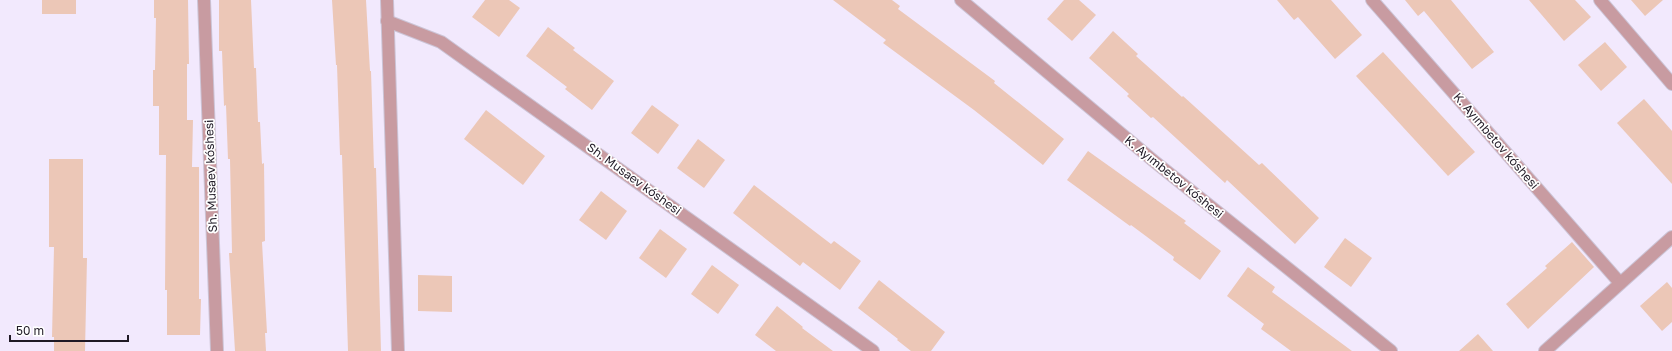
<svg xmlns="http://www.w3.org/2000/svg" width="1672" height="351" font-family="'Golos Text',sans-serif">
	<rect width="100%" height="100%" fill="#f2e9fd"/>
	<g fill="#ecc7b7">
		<rect x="42" y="0" width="34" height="14"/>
		<path d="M 154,0 L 188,0 L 189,64 L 187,64 L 187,120 L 193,120 L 192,167 L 199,167 L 199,299 L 201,299 L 200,335 L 167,335 L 167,290 L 165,290 L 166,155 L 159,155 L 159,106 L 153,106 L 153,70 L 155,70 L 156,18 L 154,18 Z"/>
		<path d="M 219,0 L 251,0 L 254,68 L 256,68 L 258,122 L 260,122 L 262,164 L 264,163 L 265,241 L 262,242 L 267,333 L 265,333 L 266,351 L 235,351 L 229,253 L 232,253 L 230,159 L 228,159 L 226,105 L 224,106 L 222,51 L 219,51 Z"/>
		<path d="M 332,0 L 366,0 L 370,71 L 371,71 L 374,168 L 376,168 L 381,351 L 348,351 L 342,155 L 340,155 L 337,65 L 336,65 Z"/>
		<path d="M 485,0 L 509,0 L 520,8 L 499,37 L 472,17 Z"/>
		<path d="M 833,0 L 892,0 L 900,6 L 898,9 L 995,81 L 994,83 L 1064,139 L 1043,165 L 974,110 L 883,43 L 886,40 Z"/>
		<path d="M 1064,0 L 1079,0 L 1096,15 L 1072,41 L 1047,19 Z"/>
		<path d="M 1277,0 L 1331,0 L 1362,35 L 1335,59 L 1298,17 L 1294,20 Z"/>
		<path d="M 1405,0 L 1451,0 L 1494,52 L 1472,69 L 1424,11 L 1418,16 Z"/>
		<path d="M 1529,0 L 1575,0 L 1591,17 L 1564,41 Z"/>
		<path d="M 1631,0 L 1663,0 L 1645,16 Z"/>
		<path d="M 548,27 L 575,48 L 573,50 L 614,81 L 592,110 L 565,89 L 567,87 L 526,56 Z"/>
		<path d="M 1113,31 L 1138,54 L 1136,56 L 1182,97 L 1183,96 L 1259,165 L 1262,163 L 1319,218 L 1295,244 L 1227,180 L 1225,183 L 1153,117 L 1151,118 L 1127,96 L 1129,94 L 1089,58 Z"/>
		<path d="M 1605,42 L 1627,67 L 1601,91 L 1578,65 Z"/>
		<path d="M 1383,52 L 1475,152 L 1448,176 L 1356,76 Z"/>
		<path d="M 1644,99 L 1672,131 L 1672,184 L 1617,123 Z"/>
		<path d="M 652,105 L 679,125 L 658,154 L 631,133 Z"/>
		<path d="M 486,110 L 545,156 L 523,185 L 464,139 Z"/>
		<path d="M 698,139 L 725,160 L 704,188 L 677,168 Z"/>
		<path d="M 1088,151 L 1186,221 L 1184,223 L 1221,251 L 1200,280 L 1173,260 L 1174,257 L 1131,225 L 1130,226 L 1067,180 Z"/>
		<path d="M 49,159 L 83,159 L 83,258 L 87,258 L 85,351 L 54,351 L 54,337 L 52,337 L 54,247 L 49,247 Z"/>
		<path d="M 754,185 L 831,244 L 834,241 L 861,261 L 840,290 L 803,262 L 800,266 L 733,213 Z"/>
		<path d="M 601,191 L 627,211 L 606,240 L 579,220 Z"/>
		<path d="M 660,229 L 687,249 L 666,278 L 639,258 Z"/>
		<path d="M 1345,238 L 1372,258 L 1351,287 L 1324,267 Z"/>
		<path d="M 1572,242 L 1594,267 L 1528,329 L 1506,304 L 1547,268 L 1545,266 Z"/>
		<path d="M 712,265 L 739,285 L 718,314 L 691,294 Z"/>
		<path d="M 1248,267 L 1275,287 L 1272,292 L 1352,351 L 1291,351 L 1261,329 L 1264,324 L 1227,296 Z"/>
		<path d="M 418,275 L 452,276 L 452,312 L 418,311 Z"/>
		<path d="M 879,280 L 945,332 L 931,351 L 911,351 L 897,340 L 898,339 L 858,308 Z"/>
		<path d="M 1667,282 L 1672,288 L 1672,322 L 1662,331 L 1640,306 Z"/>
		<path d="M 777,306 L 803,327 L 802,328 L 833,351 L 776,351 L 755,335 Z"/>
		<path d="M 1478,334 L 1493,351 L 1459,351 Z"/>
	</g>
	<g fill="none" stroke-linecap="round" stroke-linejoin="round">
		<defs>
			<g id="minor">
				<path d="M 204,0 L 217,351"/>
				<path d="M 387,0 L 398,351"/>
				<path d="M 961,0 L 1155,162 L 1391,351"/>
				<path d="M 1372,0 L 1620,283"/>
				<path d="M 1600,0 L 1672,84"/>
				<path d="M 387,21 L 441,42 L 873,351"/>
				<path d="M 1545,351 L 1672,237"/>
			</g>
		</defs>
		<use href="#minor" stroke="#ccc4d6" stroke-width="14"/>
		<use href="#minor" stroke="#c89ba1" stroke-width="12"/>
	</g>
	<g text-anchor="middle" stroke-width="3.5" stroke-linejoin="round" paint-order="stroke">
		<g font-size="12" fill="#1f1925" stroke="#fff">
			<text transform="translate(1496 141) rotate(49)" y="4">K. Ayımbetov kóshesi</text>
			<text transform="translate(211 176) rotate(-92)" y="4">Sh. Musaev kóshesi</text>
			<text transform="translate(1174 177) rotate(39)" y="4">K. Ayımbetov kóshesi</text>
			<text transform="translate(634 179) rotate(36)" y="4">Sh. Musaev kóshesi</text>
		</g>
	</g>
	<path d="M10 335v6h118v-6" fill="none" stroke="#1f1925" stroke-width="2"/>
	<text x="16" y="335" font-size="12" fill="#1f1925" stroke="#ffffff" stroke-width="3" paint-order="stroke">50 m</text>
</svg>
